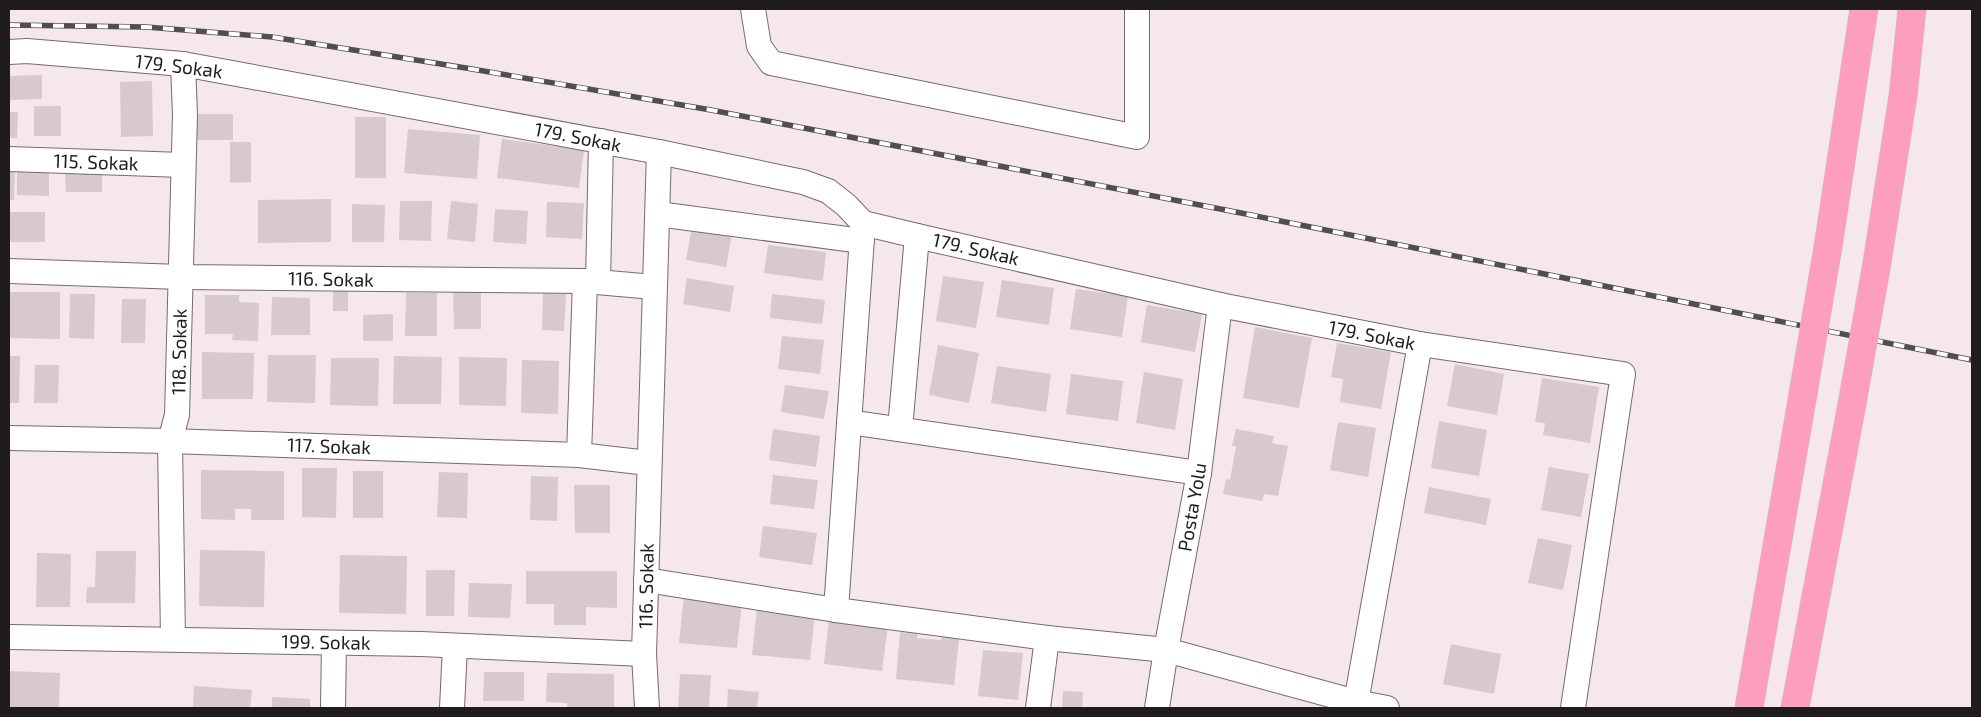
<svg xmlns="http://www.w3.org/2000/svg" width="1981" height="717" font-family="'Exo 2',sans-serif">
	<rect width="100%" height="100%" fill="#f6e7ea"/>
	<g fill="#d7c9cc">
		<path d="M 42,75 L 42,99 L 9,100 L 9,76 Z"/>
		<path d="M 152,81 L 153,136 L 121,137 L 120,82 Z"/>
		<rect x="34" y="106" width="27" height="30"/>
		<path d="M 9,112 L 18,112 L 17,138 L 9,138 Z"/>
		<rect x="193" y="114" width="40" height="26"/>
		<rect x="355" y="117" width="31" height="61"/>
		<path d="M 408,129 L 480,135 L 477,179 L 404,173 Z"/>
		<path d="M 502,139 L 584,150 L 579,188 L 497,178 Z"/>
		<path d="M 230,142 L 251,142 L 251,182 L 230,183 Z"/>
		<path d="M 9,170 L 15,170 L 14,200 L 9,200 Z"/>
		<path d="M 17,170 L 49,170 L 49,196 L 17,195 Z"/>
		<path d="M 102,173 L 102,192 L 66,192 L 65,174 Z"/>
		<path d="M 331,199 L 331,242 L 258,243 L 258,200 Z"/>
		<path d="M 400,201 L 432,201 L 431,241 L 399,240 Z"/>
		<path d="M 451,201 L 478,204 L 475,242 L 447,239 Z"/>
		<path d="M 547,202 L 584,203 L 582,239 L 546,237 Z"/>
		<path d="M 352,204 L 385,205 L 384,242 L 352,242 Z"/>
		<path d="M 495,209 L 528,211 L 526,244 L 493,242 Z"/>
		<rect x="9" y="212" width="36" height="30"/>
		<path d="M 692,227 L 732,234 L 726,267 L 686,260 Z"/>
		<path d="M 768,245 L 826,252 L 823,281 L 764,273 Z"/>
		<path d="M 943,276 L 984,282 L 976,328 L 936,321 Z"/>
		<path d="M 687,278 L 734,286 L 730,312 L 683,304 Z"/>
		<path d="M 1002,280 L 1054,288 L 1049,325 L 996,317 Z"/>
		<rect x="333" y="286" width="15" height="25"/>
		<path d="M 1076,289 L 1128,296 L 1122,337 L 1070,329 Z"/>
		<path d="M 9,292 L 60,292 L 60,339 L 9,338 Z"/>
		<path d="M 453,292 L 481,292 L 481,329 L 454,329 Z"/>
		<path d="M 406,293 L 437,293 L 437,336 L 405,336 Z"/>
		<path d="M 543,293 L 566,294 L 564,331 L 542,330 Z"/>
		<path d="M 70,294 L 95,294 L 94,339 L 69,338 Z"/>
		<path d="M 772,294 L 825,300 L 822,324 L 770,318 Z"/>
		<path d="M 205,295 L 239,295 L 239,302 L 259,303 L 258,341 L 232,340 L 233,334 L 205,334 Z"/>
		<path d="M 272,297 L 310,298 L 310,335 L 271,335 Z"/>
		<path d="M 122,299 L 146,299 L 145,343 L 121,343 Z"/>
		<path d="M 1147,305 L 1202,314 L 1195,352 L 1141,342 Z"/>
		<path d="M 393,314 L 393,341 L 363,341 L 363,315 Z"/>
		<path d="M 1255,327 L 1312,338 L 1299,408 L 1243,398 Z"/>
		<path d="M 782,336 L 824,340 L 820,374 L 778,369 Z"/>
		<path d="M 1337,343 L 1391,352 L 1381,409 L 1340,402 L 1343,379 L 1331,377 Z"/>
		<path d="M 938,345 L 979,353 L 969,403 L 929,395 Z"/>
		<path d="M 202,352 L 254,353 L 253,399 L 202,399 Z"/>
		<path d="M 268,355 L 316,355 L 315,403 L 267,402 Z"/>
		<path d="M 9,356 L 20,356 L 19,403 L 9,403 Z"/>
		<path d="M 394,356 L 442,357 L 441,404 L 393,404 Z"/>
		<path d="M 459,357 L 507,358 L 506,406 L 459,405 Z"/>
		<path d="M 331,358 L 379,358 L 378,406 L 330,405 Z"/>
		<path d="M 522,360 L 559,361 L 558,414 L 521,413 Z"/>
		<path d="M 1455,364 L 1504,374 L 1497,415 L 1447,406 Z"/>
		<path d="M 35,365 L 59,365 L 58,403 L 34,403 Z"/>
		<path d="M 997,366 L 1051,374 L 1046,412 L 991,403 Z"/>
		<path d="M 1144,372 L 1183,379 L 1175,430 L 1136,423 Z"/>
		<path d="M 1071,374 L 1123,381 L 1118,421 L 1066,414 Z"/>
		<path d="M 1542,378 L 1599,387 L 1590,443 L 1543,435 L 1545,423 L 1535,422 Z"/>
		<path d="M 785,385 L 829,391 L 824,419 L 781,412 Z"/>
		<path d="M 1439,421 L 1487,430 L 1479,476 L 1431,468 Z"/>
		<path d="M 1338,422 L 1376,428 L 1368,477 L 1330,470 Z"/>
		<path d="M 773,429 L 820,436 L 816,467 L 769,460 Z"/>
		<path d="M 1236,429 L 1274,436 L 1272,443 L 1288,446 L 1278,496 L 1264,494 L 1262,501 L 1223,494 L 1226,479 L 1230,480 L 1236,446 L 1232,446 Z"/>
		<path d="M 1549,467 L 1589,474 L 1581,517 L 1541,510 Z"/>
		<path d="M 302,468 L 337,468 L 336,518 L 302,517 Z"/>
		<path d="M 201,470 L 284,471 L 284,520 L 251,520 L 251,509 L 235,509 L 235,520 L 201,519 Z"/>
		<rect x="353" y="471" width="30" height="47"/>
		<path d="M 439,472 L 468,473 L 467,518 L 437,517 Z"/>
		<path d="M 773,475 L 818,480 L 814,509 L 770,504 Z"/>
		<path d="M 531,476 L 558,477 L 557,521 L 530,520 Z"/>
		<path d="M 574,485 L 610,485 L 610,533 L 575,533 Z"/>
		<path d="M 1429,487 L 1491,499 L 1486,525 L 1424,513 Z"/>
		<path d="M 763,526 L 817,533 L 812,565 L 759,557 Z"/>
		<path d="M 1538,538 L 1572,545 L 1563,590 L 1528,583 Z"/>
		<path d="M 200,550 L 265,551 L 264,607 L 199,606 Z"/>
		<path d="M 96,551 L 136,551 L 135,603 L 86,603 L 87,587 L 95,587 Z"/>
		<path d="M 37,553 L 71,554 L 70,607 L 36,607 Z"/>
		<path d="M 340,555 L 407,556 L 406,614 L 339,613 Z"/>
		<path d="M 426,570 L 455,570 L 454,616 L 426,616 Z"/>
		<path d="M 526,571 L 617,571 L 617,608 L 586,607 L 586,625 L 554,625 L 554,604 L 526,604 Z"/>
		<path d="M 469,583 L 512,584 L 510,618 L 468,617 Z"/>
		<path d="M 684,596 L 700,598 L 700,601 L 725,604 L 742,602 L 737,648 L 679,643 Z"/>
		<path d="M 757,608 L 774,610 L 773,613 L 798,616 L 815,614 L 810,660 L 752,655 Z"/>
		<path d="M 829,618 L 846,620 L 846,624 L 870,626 L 888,625 L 882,671 L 824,664 Z"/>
		<path d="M 900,632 L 917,634 L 917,638 L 941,640 L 942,637 L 959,639 L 954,685 L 896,679 Z"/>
		<path d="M 1451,644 L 1501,654 L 1494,694 L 1443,684 Z"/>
		<path d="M 983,650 L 1023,653 L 1018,700 L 978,696 Z"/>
		<path d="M 9,671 L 60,673 L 59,708 L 9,708 Z"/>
		<path d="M 484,672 L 524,672 L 524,701 L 483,701 Z"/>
		<path d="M 547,673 L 614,674 L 614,708 L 567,708 L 567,703 L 546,702 Z"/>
		<path d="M 680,674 L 711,675 L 709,708 L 678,708 Z"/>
		<path d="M 194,686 L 252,690 L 250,708 L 193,708 Z"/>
		<path d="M 728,689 L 759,692 L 757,708 L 727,708 Z"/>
		<path d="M 1063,691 L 1083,692 L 1082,708 L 1062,708 Z"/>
		<path d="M 272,697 L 310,699 L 310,708 L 272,708 Z"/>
	</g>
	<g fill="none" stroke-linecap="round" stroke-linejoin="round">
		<defs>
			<g id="minor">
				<path d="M 753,9 L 759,46 L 771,63 L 1137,137 L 1137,9"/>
				<path d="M 9,52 L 27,51 L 183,64 L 659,152 L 803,182 L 828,191 L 846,205 L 863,223 L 917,236 L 1220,305 L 1420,344 L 1623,374 L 1573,708"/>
				<path d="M 9,159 L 183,165"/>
				<path d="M 658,214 L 862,241"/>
				<path d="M 9,271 L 181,277 L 585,281 L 654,287"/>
				<path d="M 598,282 L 601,141"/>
				<path d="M 849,422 L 1199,473"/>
				<path d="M 900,429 L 917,236"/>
				<path d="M 9,438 L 170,441 L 579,455 L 648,463"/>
				<path d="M 579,455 L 585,281"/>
				<path d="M 646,580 L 836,610 L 863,223"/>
				<path d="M 836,610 L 1047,638 L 1166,650 L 1356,702 L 1387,708"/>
				<path d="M 9,637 L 421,644 L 644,654"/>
				<path d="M 173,639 L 170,441 L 177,415 L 185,115 L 183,64"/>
				<path d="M 333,708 L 334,643"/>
				<path d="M 452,708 L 455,646"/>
				<path d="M 647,708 L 644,654 L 659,152"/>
				<path d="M 1038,708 L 1047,638"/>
				<path d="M 1157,708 L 1166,650 L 1199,473 L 1220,305"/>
				<path d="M 1355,708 L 1420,344"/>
			</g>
			<g id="trunk">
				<path d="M 1828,247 L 1864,9"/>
				<path d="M 1877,263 L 1903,96 L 1912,9"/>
				<path d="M 1749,708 L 1803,394"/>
				<path d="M 1795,708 L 1852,404"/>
			</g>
		</defs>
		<use href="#minor" stroke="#776a6d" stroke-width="26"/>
		<use href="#trunk" stroke="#c9c8c9" stroke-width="29"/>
		<use href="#minor" stroke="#fff" stroke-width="24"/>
		<use href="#trunk" stroke="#fc9ebc" stroke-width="28"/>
		<defs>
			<path id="rail" d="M 9,25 L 146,27 L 272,37 L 466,68 L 711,110 L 1241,213 L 1972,360"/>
		</defs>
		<use href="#rail" stroke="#544d4e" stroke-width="5.5"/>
		<use href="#rail" stroke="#fff" stroke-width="4" stroke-dasharray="11" stroke-linecap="butt"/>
		<defs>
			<g id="trunk-bridge">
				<path d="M 1803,394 L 1828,247"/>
				<path d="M 1852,404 L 1877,263"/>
			</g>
		</defs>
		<use href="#trunk-bridge" stroke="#c9c8c9" stroke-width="29" stroke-linecap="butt"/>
		<use href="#trunk-bridge" stroke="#fc9ebc" stroke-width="28"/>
	</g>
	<g text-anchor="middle" stroke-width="4" stroke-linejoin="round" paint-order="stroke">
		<g font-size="19" fill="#201b1c" stroke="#fff">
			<text transform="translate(179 66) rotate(7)" y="7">179. Sokak</text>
			<text transform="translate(578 137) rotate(11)" y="7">179. Sokak</text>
			<text transform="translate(96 162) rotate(2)" y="7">115. Sokak</text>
			<text transform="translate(976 249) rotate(13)" y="7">179. Sokak</text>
			<text transform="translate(331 279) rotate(1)" y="7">116. Sokak</text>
			<text transform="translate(1372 335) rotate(11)" y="7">179. Sokak</text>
			<text transform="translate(179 352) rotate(-89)" y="7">118. Sokak</text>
			<text transform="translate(329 446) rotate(2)" y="7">117. Sokak</text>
			<text transform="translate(1192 507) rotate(-80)" y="7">Posta Yolu</text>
			<text transform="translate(646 586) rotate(-89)" y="7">116. Sokak</text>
			<text transform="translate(326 642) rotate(1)" y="7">199. Sokak</text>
		</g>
	</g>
	<rect width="1981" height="717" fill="none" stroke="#201b1c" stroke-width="20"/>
</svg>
